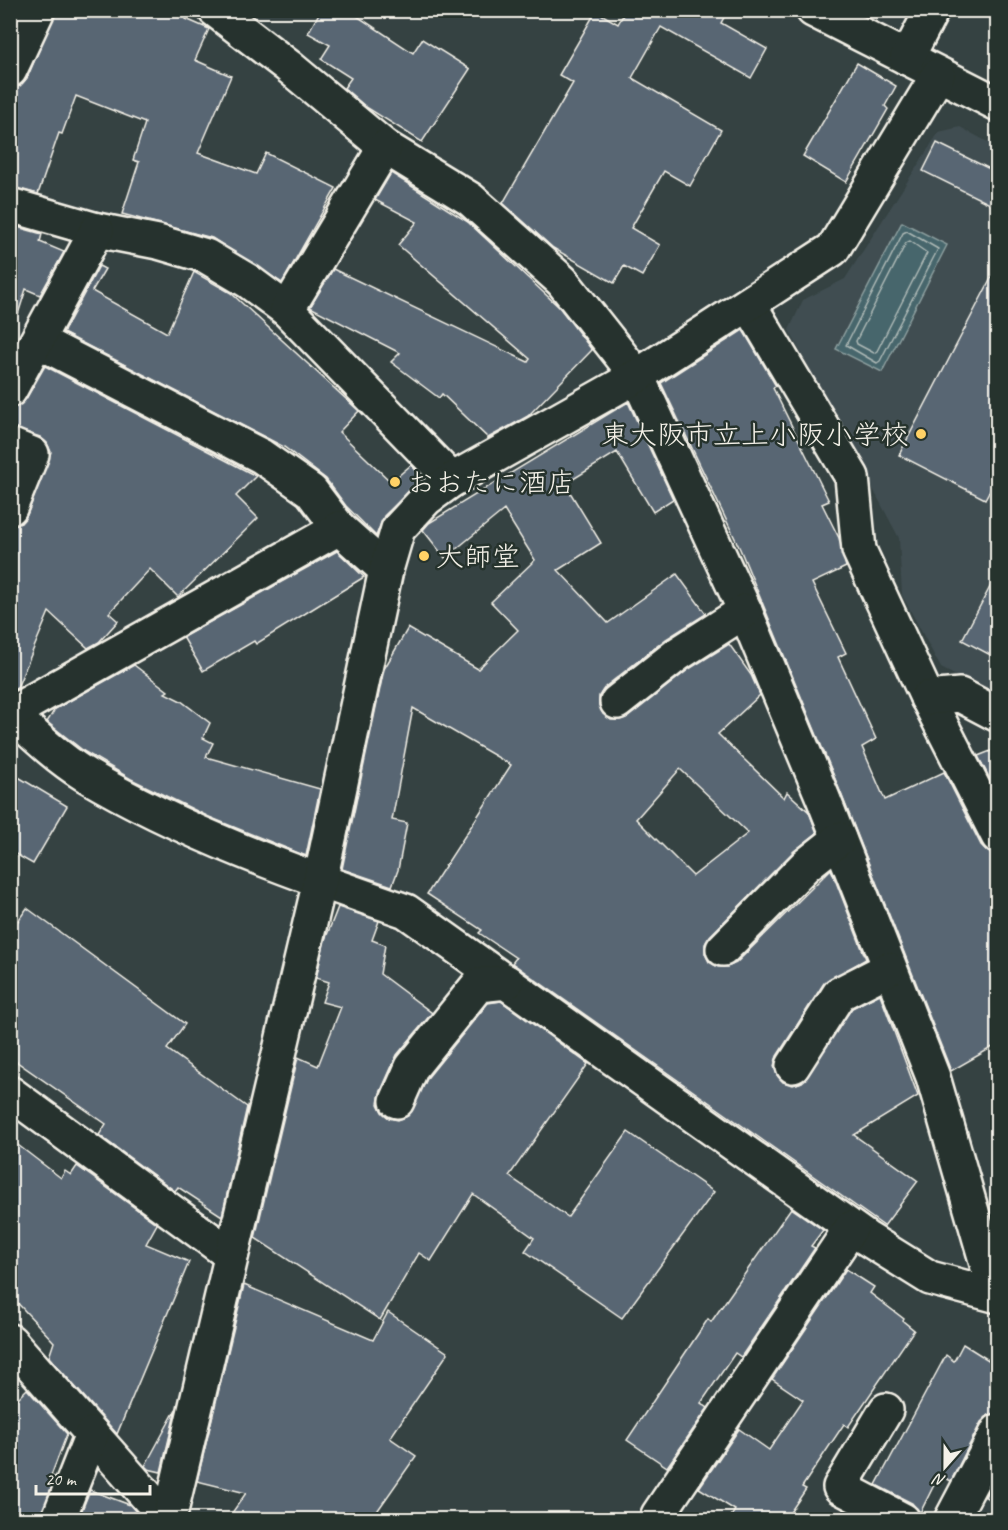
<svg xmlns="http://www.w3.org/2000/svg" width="1008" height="1530" font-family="Caveat,'Klee One',sans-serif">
	<rect width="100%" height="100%" fill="#354242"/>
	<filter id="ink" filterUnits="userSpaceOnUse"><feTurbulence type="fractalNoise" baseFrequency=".0167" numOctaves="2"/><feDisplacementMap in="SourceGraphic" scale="12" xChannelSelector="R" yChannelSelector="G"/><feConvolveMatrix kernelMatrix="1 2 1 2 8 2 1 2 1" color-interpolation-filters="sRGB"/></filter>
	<g filter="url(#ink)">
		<path fill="#404d51" d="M 960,127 L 997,147 L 997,697 L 941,668 L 902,595 L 899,538 L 789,330 L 803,300 L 845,279 L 939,132 Z"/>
		<path fill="#46666c" stroke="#8c9e9e" stroke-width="1.5" d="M 902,222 L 947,245 L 882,372 L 836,349 Z"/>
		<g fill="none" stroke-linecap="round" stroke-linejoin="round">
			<g stroke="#aeb9b6" stroke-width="1.5">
				<path d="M 907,231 L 938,249 L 880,361 L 877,363 L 846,345 L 903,233 Z"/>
				<path d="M 910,241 L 927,253 L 877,351 L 874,353 L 857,344 L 856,341 L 906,243 Z"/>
			</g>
		</g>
		<g fill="#586673" stroke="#f4f1e8" stroke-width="1.5" fill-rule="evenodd">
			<path d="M 56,10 L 189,10 L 186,19 L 209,29 L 195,60 L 231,76 L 198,153 L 256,174 L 266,153 L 336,188 L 282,283 L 212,238 L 122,214 L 139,162 L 133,160 L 145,123 L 76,96 L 62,134 L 59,133 L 38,194 L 10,187 L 10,89 L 20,86 L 27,78 Z"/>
			<path d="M 321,10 L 348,10 L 413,53 L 422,39 L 470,69 L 422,142 L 366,107 L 344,88 L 351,78 L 321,59 L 330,45 L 308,33 Z"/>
			<path d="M 626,10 L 728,10 L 721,23 L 767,49 L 751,78 L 661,27 L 632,78 L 721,130 L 690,186 L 664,171 L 631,228 L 660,245 L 642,276 L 624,266 L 614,283 L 553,248 L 503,203 L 573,83 L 559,75 L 596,11 L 618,24 Z"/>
			<path d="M 857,63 L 896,86 L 885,106 L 888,109 L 846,182 L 803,156 Z"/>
			<path d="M 937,143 L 998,173 L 998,208 L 923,171 Z"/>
			<path d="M 391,173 L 468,222 L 559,307 L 592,350 L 528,416 L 488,438 L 442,394 L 439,398 L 391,362 L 400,353 L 310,307 L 333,269 L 528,362 L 530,359 L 398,245 L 417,222 L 375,200 Z"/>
			<path d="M 10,225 L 42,234 L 40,242 L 64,252 L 40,295 L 26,289 L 18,314 L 10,312 Z"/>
			<path d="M 998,265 L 998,475 L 985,499 L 899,455 Z"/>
			<path d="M 99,266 L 105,269 L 92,291 L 167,333 L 194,272 L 231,293 L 359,411 L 339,432 L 391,482 L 411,465 L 423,478 L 384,516 L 376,536 L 346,506 L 326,479 L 284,447 L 63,333 Z"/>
			<path d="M 743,330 L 776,386 L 773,388 L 829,501 L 822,504 L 839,538 L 846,567 L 812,583 L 846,653 L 838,657 L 876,739 L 862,747 L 885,800 L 944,772 L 981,845 L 988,852 L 998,855 L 998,1044 L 951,1071 L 840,791 L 740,549 L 661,383 Z"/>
			<path d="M 45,366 L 256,476 L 236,496 L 258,518 L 178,597 L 150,569 L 109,613 L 118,621 L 99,642 L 88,648 L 49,612 L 17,688 L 10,692 L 10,526 L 21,523 L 27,515 L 51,452 L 47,443 L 40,437 L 10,427 L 10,411 L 26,399 Z"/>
			<path d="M 628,402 L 673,499 L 653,512 L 617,452 L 565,484 L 601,543 L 558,570 L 608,623 L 677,574 L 706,614 L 666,639 L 605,687 L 599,696 L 599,705 L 603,714 L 611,720 L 620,720 L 628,717 L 689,669 L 729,644 L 751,675 L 760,695 L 718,734 L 784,798 L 787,792 L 809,812 L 817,833 L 793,852 L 710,936 L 705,944 L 705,953 L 709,962 L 718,967 L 727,967 L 736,963 L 831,869 L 866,959 L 824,983 L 777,1056 L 774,1066 L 777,1075 L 783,1082 L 793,1085 L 802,1082 L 852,1008 L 880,994 L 918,1096 L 854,1135 L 918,1181 L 884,1226 L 512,963 L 516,958 L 479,933 L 482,930 L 427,894 L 511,765 L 413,708 L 392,820 L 407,823 L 398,870 L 392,886 L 342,869 L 384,669 L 408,628 L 478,669 L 518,630 L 491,602 L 535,560 L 504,510 L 445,558 L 423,530 L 429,523 ZM 680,769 L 748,833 L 693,876 L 636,819 Z"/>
			<path d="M 337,551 L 364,577 L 256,644 L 254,641 L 203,671 L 183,637 Z"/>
			<path d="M 998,572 L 998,659 L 962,640 Z"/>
			<path d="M 134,665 L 168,691 L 165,693 L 181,701 L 210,723 L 203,738 L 213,743 L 206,757 L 320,789 L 306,856 L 209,817 L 131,779 L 85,752 L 47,722 L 55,709 Z"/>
			<path d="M 998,748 L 998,794 L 978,756 Z"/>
			<path d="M 10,772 L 67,806 L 33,864 L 10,851 Z"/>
			<path d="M 338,907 L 379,921 L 372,940 L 385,945 L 380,974 L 432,1013 L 397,1055 L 380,1093 L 378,1104 L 382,1112 L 389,1118 L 398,1120 L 408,1116 L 428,1077 L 488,1003 L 501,1001 L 588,1064 L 509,1176 L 568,1217 L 628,1132 L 714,1192 L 622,1318 L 525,1251 L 534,1238 L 473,1194 L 431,1261 L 419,1253 L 380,1320 L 255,1238 L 298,1057 L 318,1066 L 341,1007 L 322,1002 L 329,982 L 316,978 L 325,940 Z"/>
			<path d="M 27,908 L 185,1024 L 167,1049 L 247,1107 L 222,1216 L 178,1187 L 175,1191 L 99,1135 L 106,1124 L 10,1057 L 10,932 Z"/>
			<path d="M 10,1139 L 61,1178 L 65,1171 L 71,1175 L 77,1166 L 157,1224 L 146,1244 L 189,1262 L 117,1434 L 49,1357 L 54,1342 L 10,1295 Z"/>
			<path d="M 791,1208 L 823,1230 L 811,1246 L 815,1248 L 741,1357 L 735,1353 L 701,1403 L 708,1408 L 667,1467 L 627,1440 L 708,1319 L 711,1322 Z"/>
			<path d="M 846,1269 L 874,1287 L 870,1293 L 904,1319 L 903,1321 L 914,1330 L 848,1427 L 844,1424 L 802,1487 L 806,1489 L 785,1520 L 729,1520 L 735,1510 L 699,1488 L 739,1429 L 769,1450 L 803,1400 L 772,1379 Z"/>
			<path d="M 244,1285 L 373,1340 L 388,1312 L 448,1353 L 390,1438 L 416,1456 L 371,1520 L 227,1520 L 246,1493 L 197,1481 Z"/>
			<path d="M 963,1344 L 998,1366 L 998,1412 L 989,1415 L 981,1422 L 951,1481 L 939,1475 L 920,1513 L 912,1503 L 876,1485 L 946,1355 L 954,1361 Z"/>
			<path d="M 27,1389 L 67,1434 L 51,1476 L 55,1477 L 40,1520 L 10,1520 L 10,1406 Z"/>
			<path d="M 176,1409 L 161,1472 L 148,1469 L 145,1466 Z"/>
			<path d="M 998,1472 L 998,1503 L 985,1497 Z"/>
			<path d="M 90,1490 L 130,1505 L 143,1520 L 78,1520 Z"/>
		</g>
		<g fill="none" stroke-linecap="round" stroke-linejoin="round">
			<defs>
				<g id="minor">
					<path d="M 215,10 L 288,66 L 385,147 L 470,199 L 562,281 L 637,376 L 745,611 L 823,798 L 933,1077 L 996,1295"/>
					<path d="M 813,10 L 998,104"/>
					<path d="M 907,58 L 932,10"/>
					<path d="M 10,70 L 38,10"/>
					<path d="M 10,205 L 97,230 L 158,242 L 206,256 L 248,281 L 287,310 L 452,480"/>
					<path d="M 749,304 L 852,477 L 859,550 L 925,693 L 998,836"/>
					<path d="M 287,310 L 385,147"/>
					<path d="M 38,341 L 261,456 L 311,491 L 339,528"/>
					<path d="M 10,390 L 97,230"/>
					<path d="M 10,445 L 32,454 L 10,508"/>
					<path d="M 927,698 L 960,695 L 998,715"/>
					<path d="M 617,702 L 678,654 L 745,611"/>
					<path d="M 10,713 C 34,735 57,757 84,774 C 185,834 296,873 406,911 L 866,1238 L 930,1278 L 998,1296"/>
					<path d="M 11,713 L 339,528 L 386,570"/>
					<path d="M 723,949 L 806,865 L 839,839"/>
					<path d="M 793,1066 L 839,994 L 888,969"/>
					<path d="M 10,1093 L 231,1255"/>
					<path d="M 397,1101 L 412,1067 L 478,985 L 507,982"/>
					<path d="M 10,1341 L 168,1520"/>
					<path d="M 886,1410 L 840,1487 L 903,1520"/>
					<path d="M 58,1520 L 92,1434"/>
					<path d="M 169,1520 L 320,881 L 386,570 L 398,529 L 426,499 L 452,480 L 637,376 L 833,249 L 938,75"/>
					<path d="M 666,1520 L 658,1515 L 851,1228"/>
					<path d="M 951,1520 L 998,1431"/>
				</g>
			</defs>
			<use href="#minor" stroke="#f4f1e8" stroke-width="38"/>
			<use href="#minor" stroke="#26332d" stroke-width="33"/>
		</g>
	</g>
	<g fill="#ffd166" stroke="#26332d" stroke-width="2">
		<circle cx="921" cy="434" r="6"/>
		<circle cx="395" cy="482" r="6"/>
		<circle cx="424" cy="556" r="6"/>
	</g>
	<g text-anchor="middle" stroke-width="5" stroke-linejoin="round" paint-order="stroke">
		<g font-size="28" fill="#f4f1e8" stroke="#26332d" text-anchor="start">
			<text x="909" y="444" text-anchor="end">東大阪市立上小阪小学校</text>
			<text x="407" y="492">おおたに酒店</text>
			<text x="436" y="566">大師堂</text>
		</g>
	</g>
	<rect width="1008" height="1530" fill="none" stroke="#26332d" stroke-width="36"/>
	<rect x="18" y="18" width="972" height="1494" fill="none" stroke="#f4f1e8" stroke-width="2" filter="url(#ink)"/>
	<g transform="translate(945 1467) rotate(201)" stroke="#26332d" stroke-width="4.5" paint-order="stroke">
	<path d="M0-4.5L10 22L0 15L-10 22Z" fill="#f4f1e8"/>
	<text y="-9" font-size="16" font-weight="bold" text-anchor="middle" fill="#f4f1e8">N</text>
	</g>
	<path d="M36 1485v9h114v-9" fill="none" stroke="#f4f1e8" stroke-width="3"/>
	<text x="45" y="1485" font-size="18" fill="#f4f1e8" stroke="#26332d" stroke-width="4.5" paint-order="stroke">20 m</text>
</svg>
